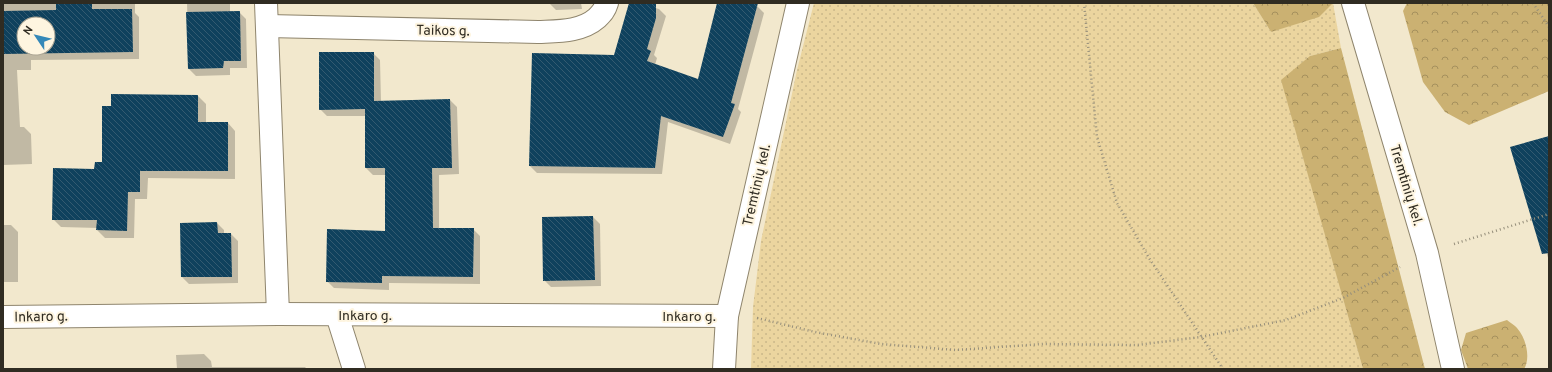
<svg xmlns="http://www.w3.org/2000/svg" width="1552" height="372" font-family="Overpass,sans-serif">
	<defs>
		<pattern id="grass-dots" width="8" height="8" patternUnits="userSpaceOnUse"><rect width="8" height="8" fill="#ebd59f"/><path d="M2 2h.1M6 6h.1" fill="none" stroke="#cab789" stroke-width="1.8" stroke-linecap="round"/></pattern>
		<pattern id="forest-crowns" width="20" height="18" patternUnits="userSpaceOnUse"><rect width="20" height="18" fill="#cbb172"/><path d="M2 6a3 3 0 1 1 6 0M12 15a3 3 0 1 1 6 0" fill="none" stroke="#a5905d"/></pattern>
		<pattern id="building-back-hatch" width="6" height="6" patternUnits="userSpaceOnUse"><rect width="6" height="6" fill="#0f415d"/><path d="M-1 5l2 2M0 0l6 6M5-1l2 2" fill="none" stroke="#335a70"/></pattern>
	</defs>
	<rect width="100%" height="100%" fill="#f2e8cd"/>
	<path fill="url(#grass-dots)" d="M 814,3 L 1253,3 L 1271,32 L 1333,3 L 1341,48 L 1310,56 L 1343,298 L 1363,369 L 751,369 L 753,307 L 761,241 L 797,70 Z"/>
	<g fill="url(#forest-crowns)">
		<path d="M 1253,3 L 1333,3 L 1319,17 L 1271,32 Z"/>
		<path d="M 1407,3 L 1549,3 L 1549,91 L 1469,125 L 1445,112 L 1423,82 L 1403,11 Z"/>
		<path d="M 1341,48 L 1425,369 L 1363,369 L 1281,80 L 1310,56 Z"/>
		<path d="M 1507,320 C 1510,323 1515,325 1517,328 C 1526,338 1531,358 1524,369 L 1468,369 L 1461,350 L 1466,333 Z"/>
	</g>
	<g fill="#0003" fill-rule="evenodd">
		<path d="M 3,3 L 135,3 L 135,13 L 139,17 L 139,59 L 31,60 L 31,70 L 17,70 L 20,127 L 24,127 L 31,134 L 32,164 L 3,165 ZM 24,24 L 48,24 L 48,48 L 24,48 Z"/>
		<path d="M 187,3 L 230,3 L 230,12 L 239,12 L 246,19 L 247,68 L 230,68 L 230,75 L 196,76 L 189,69 Z"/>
		<path d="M 549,3 L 581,3 L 582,9 L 556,10 Z"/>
		<path d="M 630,3 L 638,3 L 659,9 L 666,16 L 654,55 L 657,58 L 655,65 L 699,80 L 718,3 L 745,3 L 757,6 L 764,13 L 738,109 L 741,112 L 730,144 L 668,122 L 662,174 L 537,173 L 530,166 L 589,143 Z"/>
		<path d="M 373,53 L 380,60 L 381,102 L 450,100 L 457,107 L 459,174 L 439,175 L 439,229 L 473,229 L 480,236 L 480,284 L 389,283 L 389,290 L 334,288 L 327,281 L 386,232 L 386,175 L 373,175 L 366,168 L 366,116 L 327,116 L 320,109 Z"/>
		<path d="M 198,96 L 206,104 L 206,123 L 228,123 L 235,131 L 235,179 L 148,178 L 147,199 L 135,199 L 134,238 L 105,238 L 97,230 L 98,228 L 61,227 L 53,219 L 95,170 Z"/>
		<path d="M 1549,137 L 1549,261 L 1535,214 Z"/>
		<path d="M 593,217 L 600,224 L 601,286 L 551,287 L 544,280 Z"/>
		<path d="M 217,223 L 224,230 L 224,234 L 231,234 L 238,241 L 238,283 L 189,284 L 182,277 L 181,224 Z"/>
		<path d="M 3,225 L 11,225 L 18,232 L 18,282 L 3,282 Z"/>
		<path d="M 204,354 L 211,361 L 212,367 L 305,367 L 307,369 L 71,369 L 177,369 L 176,355 Z"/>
	</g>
	<g fill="url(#building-back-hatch)" fill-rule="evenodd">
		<path d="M 56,3 L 92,3 L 92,9 L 132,9 L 133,52 L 3,54 L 3,11 L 56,10 ZM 24,24 L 48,24 L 48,48 L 24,48 Z"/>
		<path d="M 629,3 L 656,3 L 656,18 L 647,49 L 651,51 L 647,61 L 698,79 L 717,3 L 758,3 L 731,103 L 735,104 L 723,137 L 661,116 L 655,168 L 529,166 L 532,53 L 614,55 Z"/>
		<path d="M 240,11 L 241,61 L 224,61 L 223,68 L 188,69 L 186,12 Z"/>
		<path d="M 319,52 L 374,52 L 374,101 L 450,99 L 452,168 L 432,168 L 433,228 L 474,228 L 473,277 L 382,276 L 382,283 L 326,282 L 327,229 L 385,231 L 385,168 L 365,168 L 365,109 L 319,110 Z"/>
		<path d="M 111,94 L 198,95 L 198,122 L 228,122 L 228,171 L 140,171 L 140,192 L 128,192 L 127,231 L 96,230 L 97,220 L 52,220 L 53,168 L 94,169 L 95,162 L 102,162 L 102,106 L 111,106 Z"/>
		<path d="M 1549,136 L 1549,253 L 1542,254 L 1510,147 Z"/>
		<path d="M 593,216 L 595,280 L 543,281 L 542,217 Z"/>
		<path d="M 217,222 L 218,233 L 231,233 L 232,277 L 181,277 L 180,223 Z"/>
	</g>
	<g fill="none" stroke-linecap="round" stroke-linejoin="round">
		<defs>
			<g id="minor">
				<path d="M 266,3 L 278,314"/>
				<path d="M 1353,3 L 1427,253 L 1453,369"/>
				<path d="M 268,26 L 538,32 C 558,31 581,32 597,18 C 602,13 605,10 607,3"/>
				<path d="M 337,315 L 354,369"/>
				<path d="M 3,317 L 278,314 L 727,316"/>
				<path d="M 724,369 L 727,316 L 798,3"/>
			</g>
		</defs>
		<use href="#minor" stroke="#8f856d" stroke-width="24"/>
		<g stroke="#958e7b" stroke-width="2.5" stroke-dasharray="1 3" stroke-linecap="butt">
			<path d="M 1084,3 L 1097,137 L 1117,203 L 1149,258 L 1223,369"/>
			<path d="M 1533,3 L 1549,27"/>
			<path d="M 1454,244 L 1549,214"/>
			<path d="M 757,318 L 815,332 L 881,344 L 956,350 L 1043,344 L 1137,345 L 1201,337 L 1286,320 L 1343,298 L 1400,267"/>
		</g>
		<use href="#minor" stroke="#fff" stroke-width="22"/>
	</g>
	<g text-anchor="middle" stroke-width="4" stroke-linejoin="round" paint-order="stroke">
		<g font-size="14" fill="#302c22" stroke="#fef5e0">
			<text transform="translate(443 30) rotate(1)" y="5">Taikos g.</text>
			<text transform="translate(756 185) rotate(-77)" y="5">Tremtinių kel.</text>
			<text transform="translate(1407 185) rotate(73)" y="5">Tremtinių kel.</text>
			<text x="365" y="320">Inkaro g.</text>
			<text transform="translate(41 316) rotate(-1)" y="5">Inkaro g.</text>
			<text x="689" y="321">Inkaro g.</text>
		</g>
	</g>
	<rect width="1552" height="372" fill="none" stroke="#302c22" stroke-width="8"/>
	<g transform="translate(36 36) rotate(305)"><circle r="19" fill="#fef5e0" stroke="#aca594"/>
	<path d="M0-3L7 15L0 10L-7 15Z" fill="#3488b8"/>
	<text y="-6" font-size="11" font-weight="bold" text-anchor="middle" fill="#302c22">N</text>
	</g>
</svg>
